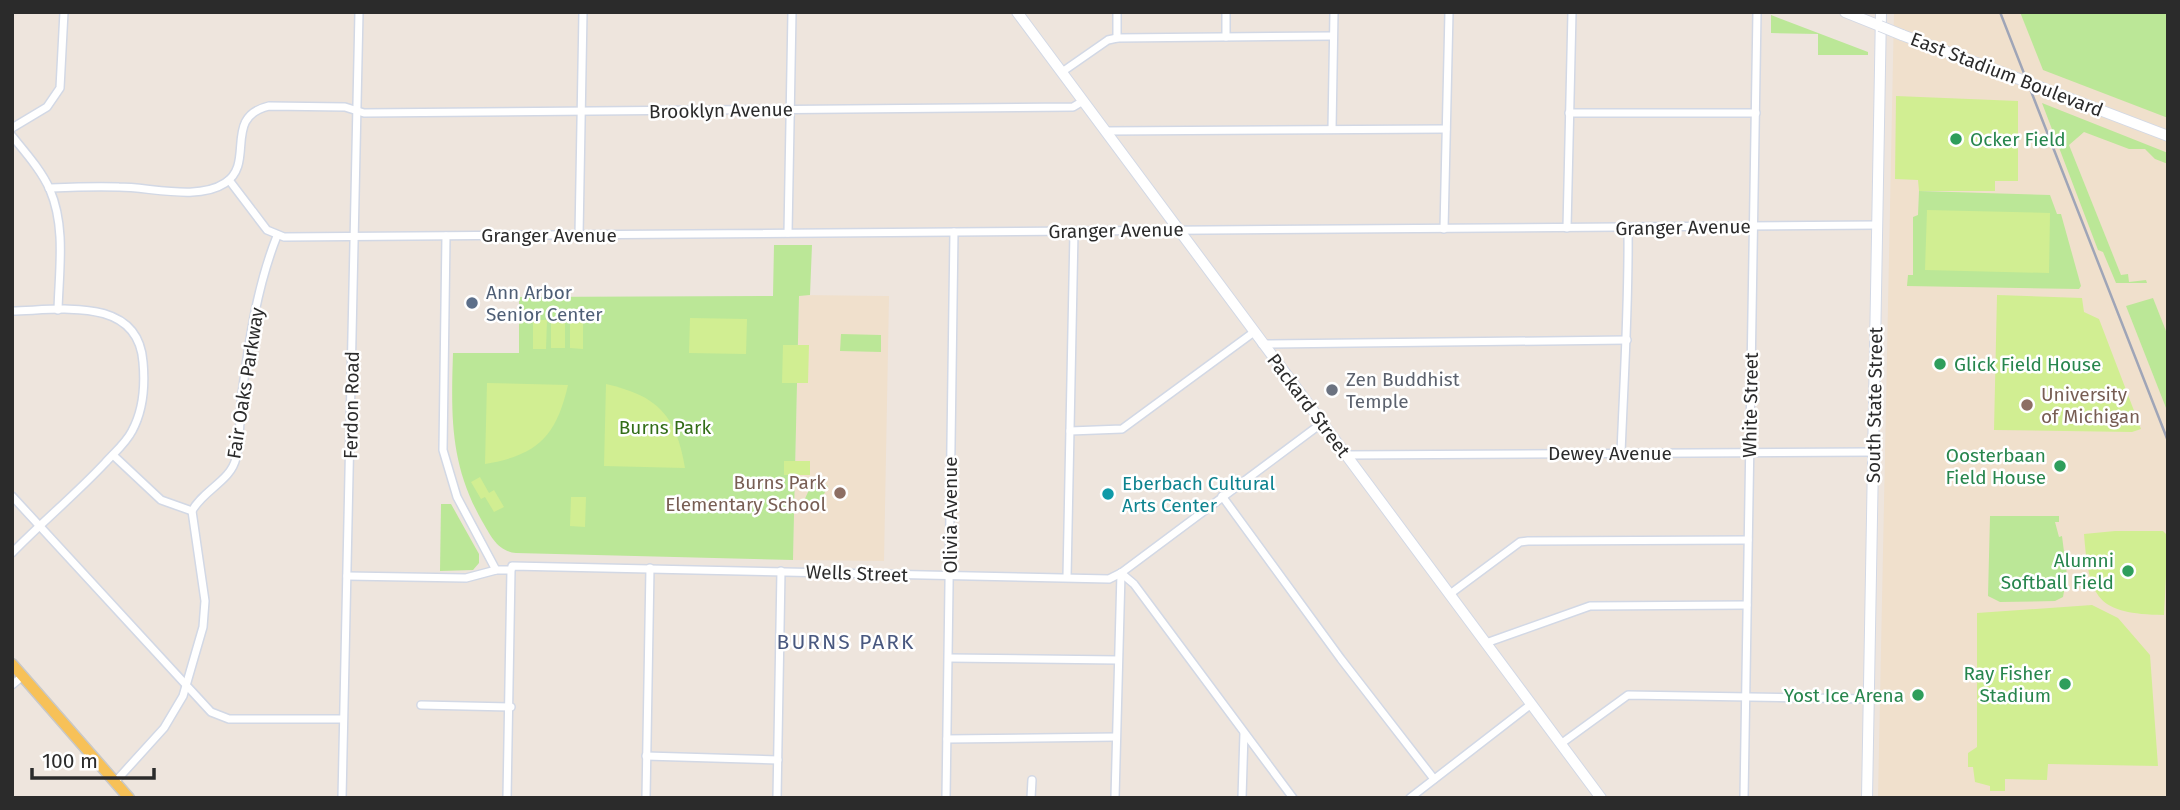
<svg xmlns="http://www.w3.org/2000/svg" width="2180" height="810" font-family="'Fira Sans',sans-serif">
	<rect width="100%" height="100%" fill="#eee5dd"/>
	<g fill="#f0e0cc">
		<path d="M 1894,12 L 2168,12 L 2168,798 L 1878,798 Z"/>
		<path d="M 799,295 L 889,296 L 884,561 L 793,560 Z"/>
	</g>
	<g fill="#bbe797">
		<path d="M 2020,12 L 2168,12 L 2168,118 L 2043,70 Z"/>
		<path d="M 1771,15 L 1868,52 L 1868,55 L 1818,55 L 1818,34 L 1771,33 Z"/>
		<path d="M 2042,103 L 2168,153 L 2168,164 L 2155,159 L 2145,149 L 2129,149 L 2084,132 L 2069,145 L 2121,275 L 2128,274 L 2129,282 L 2146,280 L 2147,283 L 2116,283 L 2103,252 L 2098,250 Z"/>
		<path d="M 1919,191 L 2050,195 L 2057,214 L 2061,214 L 2081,286 L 2079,289 L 1907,286 L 1908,275 L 1913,275 L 1913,217 L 1918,215 Z"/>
		<path d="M 774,245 L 812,245 L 810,295 L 799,296 L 793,560 L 516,553 C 497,551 491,536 482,521 C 450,464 451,417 453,353 L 519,353 L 519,297 L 773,296 Z"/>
		<path d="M 2153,298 L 2168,336 L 2168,413 L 2126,306 Z"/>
		<path d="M 841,334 L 881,335 L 881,352 L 840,351 Z"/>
		<path d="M 814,479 L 828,486 L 817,508 L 810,510 L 803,503 Z"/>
		<path d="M 441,504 L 451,504 L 479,554 L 479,563 L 473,570 L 440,571 Z"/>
		<path d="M 1990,516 L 2059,516 L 2059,522 L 2055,522 L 2059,537 L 2062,536 L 2067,575 L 2063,597 L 2055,601 L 2000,602 L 1988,596 Z"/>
	</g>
	<g fill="#d1ee92">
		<path d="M 1896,96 L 2018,101 L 2018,181 L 1995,181 L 1995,191 L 1919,191 L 1918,180 L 1895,179 Z"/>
		<path d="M 1927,210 L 2050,213 L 2049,273 L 1925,270 Z"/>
		<path d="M 1997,295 L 2082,298 L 2084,312 L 2099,319 L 2141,429 L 2132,432 L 1994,430 Z"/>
		<path d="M 690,318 L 747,319 L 746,354 L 689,353 Z"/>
		<path d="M 551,319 L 565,320 L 565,348 L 551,348 Z"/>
		<path d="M 533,320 L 547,320 L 546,349 L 533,349 Z"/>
		<path d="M 570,320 L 583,320 L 583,349 L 570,348 Z"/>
		<path d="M 783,345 L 809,345 L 808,383 L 782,383 Z"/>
		<path d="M 487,383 L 568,385 C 556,437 537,455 485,464 Z"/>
		<path d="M 606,384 C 658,396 676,415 685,468 L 604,466 Z"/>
		<rect x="784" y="461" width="26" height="14"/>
		<path d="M 480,477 L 489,493 L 494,490 L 504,507 L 494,512 L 485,497 L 481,499 L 471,482 Z"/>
		<path d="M 571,497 L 586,497 L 585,527 L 570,526 Z"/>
		<path d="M 2115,531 L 2163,531 L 2168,536 L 2164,615 C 2097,614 2089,599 2084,534 Z"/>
		<path d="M 2092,605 L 2118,618 L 2150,655 L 2158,766 L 2048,764 L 2047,780 L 2005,779 L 2005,791 L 1990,791 L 1990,786 L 1975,782 L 1973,767 L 1968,767 L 1968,753 L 1977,747 L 1977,613 Z"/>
	</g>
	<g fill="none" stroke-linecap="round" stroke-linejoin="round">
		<defs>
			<g id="street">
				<path d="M 1226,37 L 1226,12"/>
				<path d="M 1117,38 L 1117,12"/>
				<path d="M 1062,72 L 1108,40 L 1117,38 L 1333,36"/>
				<path d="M 1569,113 L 1756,113"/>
				<path d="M 12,128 L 47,107 L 60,88 L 64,12"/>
				<path d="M 1332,129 L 1334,12"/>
				<path d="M 1105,131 L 1446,129"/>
				<path d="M 12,136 C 25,152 42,171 50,190 C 66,227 59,271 58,310"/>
				<path d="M 229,180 L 267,230 L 284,237 L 1877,225"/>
				<path d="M 49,188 C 73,187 96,186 119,187 C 150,187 198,201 225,183 C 256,163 222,117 269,106 L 345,107 L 364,113 L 1073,107 L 1083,101"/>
				<path d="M 1567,228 L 1572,12"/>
				<path d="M 1444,229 L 1449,12"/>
				<path d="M 788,233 L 792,12"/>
				<path d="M 579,235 L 583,12"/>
				<path d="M 446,236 L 443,450 L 457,497 L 496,570"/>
				<path d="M 12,311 C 61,310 138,296 143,362 C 145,384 143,411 132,431 C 126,443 114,453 105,463 C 75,495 42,522 12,553"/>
				<path d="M 1262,344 L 1627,340"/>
				<path d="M 1070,431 L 1122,429 L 1254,332"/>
				<path d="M 1621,453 C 1624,377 1629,303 1628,228"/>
				<path d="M 113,455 L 161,500 L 192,511"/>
				<path d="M 1347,455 L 1873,452"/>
				<path d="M 12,496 L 211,712 L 229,719 L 343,719"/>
				<path d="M 1222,496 L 1341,659 L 1434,779"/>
				<path d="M 1121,573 L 1134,584 L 1293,798"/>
				<path d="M 347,576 L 466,578 L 496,570 L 511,570 L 512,566 L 1109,579 L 1121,573 L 1322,423"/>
				<path d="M 1067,577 L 1074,232"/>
				<path d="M 1450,594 L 1520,542 L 1528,541 L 1748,540"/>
				<path d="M 1486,643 L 1590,606 L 1747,605"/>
				<path d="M 949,658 L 1118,660"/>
				<path d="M 12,685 L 23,676"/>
				<path d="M 421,705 L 511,707"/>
				<path d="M 947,739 L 1116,737"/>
				<path d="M 1562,743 L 1628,695 L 1869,699"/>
				<path d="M 646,756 L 778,760"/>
				<path d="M 115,782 L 164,728 L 183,696 L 203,627 L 205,601 L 192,511 C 203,490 231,481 236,458 C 241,437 239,415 242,394 C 249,341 257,286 277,236"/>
				<path d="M 342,798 L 359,12"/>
				<path d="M 507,798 L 511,570"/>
				<path d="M 646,798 L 650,568"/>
				<path d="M 777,798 L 781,571"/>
				<path d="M 946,798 L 954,232"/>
				<path d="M 1031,798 L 1032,780"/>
				<path d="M 1115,798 L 1121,573"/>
				<path d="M 1242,798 L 1244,733"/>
				<path d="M 1410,798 L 1530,705"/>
				<path d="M 1744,798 L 1757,12"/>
			</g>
			<g id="secondary">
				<path d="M 1017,12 L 1601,798"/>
				<path d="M 1845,12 L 1880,26"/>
				<path d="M 1902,35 L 2009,75"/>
				<path d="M 2050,91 L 2168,136"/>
				<path d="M 1867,798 L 1881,12"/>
			</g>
			<path id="primary" d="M 12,664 L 129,798"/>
		</defs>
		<use href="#street" stroke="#d2d8e5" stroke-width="10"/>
		<use href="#secondary" stroke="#d2d8e5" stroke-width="12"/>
		<use href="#primary" stroke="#c8c8c8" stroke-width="13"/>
		<use href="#street" stroke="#fff" stroke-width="7"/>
		<use href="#secondary" stroke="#fff" stroke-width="10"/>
		<use href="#primary" stroke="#f7c158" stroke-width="10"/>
		<path stroke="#9fa5b7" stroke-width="2.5" d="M 2000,12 L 2168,441"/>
		<defs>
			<g id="secondary-bridge">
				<path d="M 1880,26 L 1902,35"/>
				<path d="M 2009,75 L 2050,91"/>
			</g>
		</defs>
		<use href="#secondary-bridge" stroke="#d2d8e5" stroke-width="12" stroke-linecap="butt"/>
		<use href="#secondary-bridge" stroke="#fff" stroke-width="10"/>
	</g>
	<g fill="#2e9e5b" stroke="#fff" stroke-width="2.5">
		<circle cx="1956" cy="139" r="7"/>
		<circle cx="1940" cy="364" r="7"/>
		<circle cx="2060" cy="466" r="7"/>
		<circle cx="2128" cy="571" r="7"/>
		<circle cx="2065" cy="684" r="7"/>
		<circle cx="1918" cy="695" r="7"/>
	</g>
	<circle fill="#5c6f8a" stroke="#fff" stroke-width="2.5" cx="472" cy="303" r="7"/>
	<circle fill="#6b7280" stroke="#fff" stroke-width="2.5" cx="1332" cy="390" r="7"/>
	<g fill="#8d6e63" stroke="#fff" stroke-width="2.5">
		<circle cx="2027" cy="405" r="7"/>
		<circle cx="840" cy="493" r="7"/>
	</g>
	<circle fill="#0f9aa8" stroke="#fff" stroke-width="2.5" cx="1108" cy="494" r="7"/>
	<g text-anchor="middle" stroke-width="5" stroke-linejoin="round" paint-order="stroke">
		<g font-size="19" fill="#2b2b2b" stroke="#fff">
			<text transform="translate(2007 74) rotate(21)" y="7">East Stadium Boulevard</text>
			<text transform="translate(721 110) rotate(-1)" y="7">Brooklyn Avenue</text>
			<text transform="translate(1683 227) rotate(-1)" y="7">Granger Avenue</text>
			<text transform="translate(1116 230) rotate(-1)" y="7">Granger Avenue</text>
			<text x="549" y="242">Granger Avenue</text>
			<text transform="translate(245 383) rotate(-81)" y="7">Fair Oaks Parkway</text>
			<text transform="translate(351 405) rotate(-89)" y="7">Ferdon Road</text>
			<text transform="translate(1309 405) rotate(53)" y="7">Packard Street</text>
			<text transform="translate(1750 405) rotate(-89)" y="7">White Street</text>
			<text transform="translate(1874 405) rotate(-89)" y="7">South State Street</text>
			<text x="1610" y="460">Dewey Avenue</text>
			<text transform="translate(950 515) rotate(-90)" y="7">Olivia Avenue</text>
			<text transform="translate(857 573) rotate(2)" y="7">Wells Street</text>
		</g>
		<g font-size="19" fill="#27864d" stroke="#fff" text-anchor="end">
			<text x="1970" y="146" text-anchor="start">Ocker Field</text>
			<text x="1954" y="371" text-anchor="start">Glick Field House</text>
			<text x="2046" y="462">Oosterbaan<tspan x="2046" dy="22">Field House</tspan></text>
			<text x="2114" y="567">Alumni<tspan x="2114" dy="22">Softball Field</tspan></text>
			<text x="2051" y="680">Ray Fisher<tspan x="2051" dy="22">Stadium</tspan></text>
			<text x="1904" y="702">Yost Ice Arena</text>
		</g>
		<g font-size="19" fill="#4e5e75" stroke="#fff" text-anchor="start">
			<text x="486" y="299">Ann Arbor<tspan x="486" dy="22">Senior Center</tspan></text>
		</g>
		<g font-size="19" fill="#5b616d" stroke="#fff" text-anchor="start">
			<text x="1346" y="386">Zen Buddhist<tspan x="1346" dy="22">Temple</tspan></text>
		</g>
		<g font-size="19" fill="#785e54" stroke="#fff" text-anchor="start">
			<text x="2041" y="401">University<tspan x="2041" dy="22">of Michigan</tspan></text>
			<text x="826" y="489" text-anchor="end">Burns Park<tspan x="826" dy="22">Elementary School</tspan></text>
		</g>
		<g font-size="19" fill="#326d17" stroke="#fff">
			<text x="665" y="434">Burns Park</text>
		</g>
		<g font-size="19" fill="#0d838f" stroke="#fff" text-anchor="start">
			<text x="1122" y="490">Eberbach Cultural<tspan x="1122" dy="22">Arts Center</tspan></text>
		</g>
		<g font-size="21" letter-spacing="2" fill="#49587f" stroke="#fff">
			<text x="846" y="649">BURNS PARK</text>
		</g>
	</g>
	<rect width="2180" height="810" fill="none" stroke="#2b2b2b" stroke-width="28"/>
	<path d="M32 768v10h122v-10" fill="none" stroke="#2b2b2b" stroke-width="3.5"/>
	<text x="42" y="768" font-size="21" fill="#2b2b2b" stroke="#ffffff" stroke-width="5" paint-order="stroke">100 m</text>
</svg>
